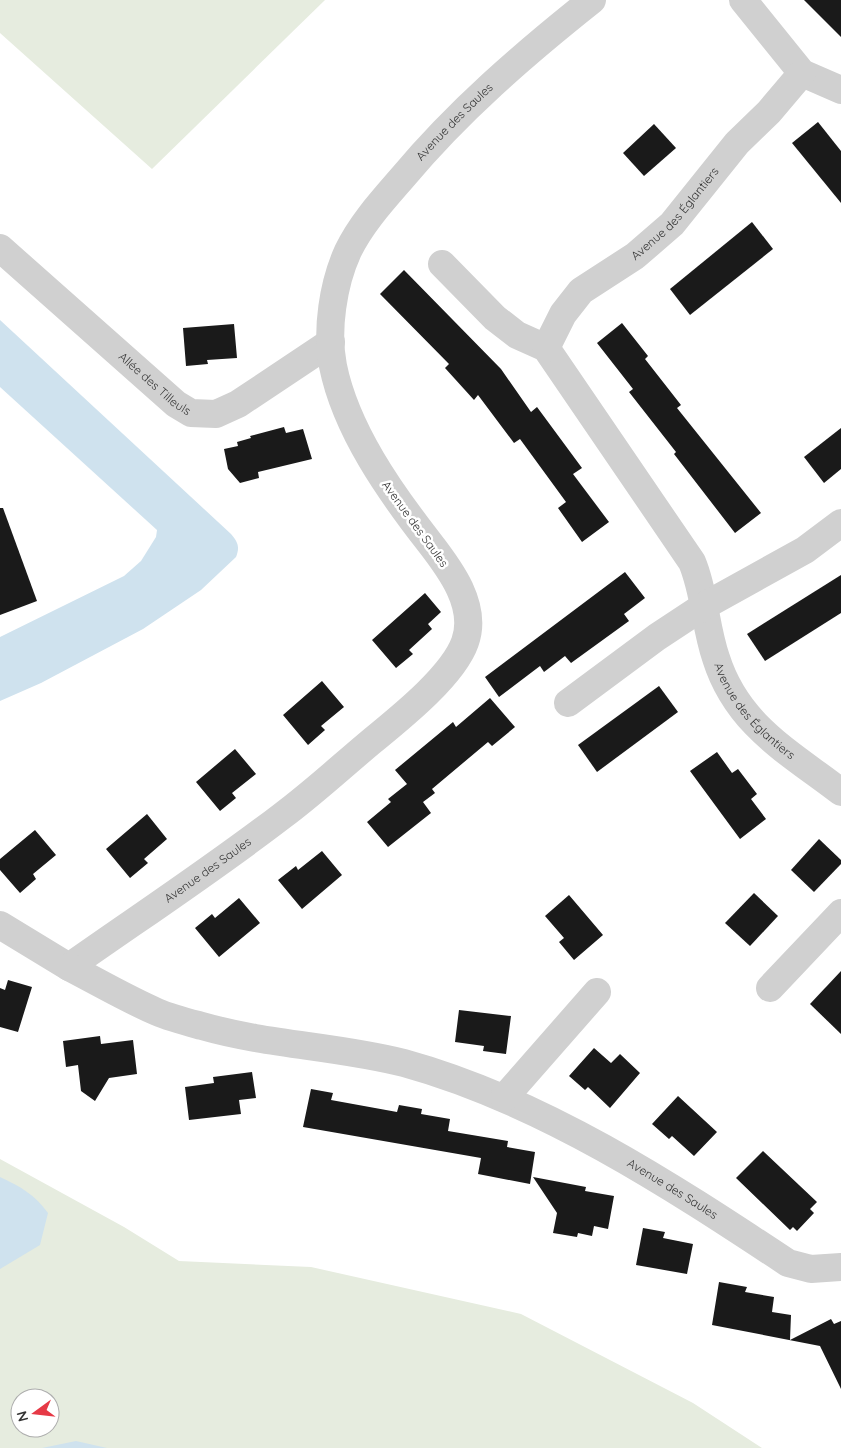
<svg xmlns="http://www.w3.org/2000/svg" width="841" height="1448" font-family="Quicksand,sans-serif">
	<rect width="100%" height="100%" fill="#fff"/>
	<g fill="#e6ecdf" fill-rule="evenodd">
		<path d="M 0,0 L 325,0 L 152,169 L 0,33 Z"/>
		<path d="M 0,1159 L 124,1227 L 179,1261 L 311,1267 L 521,1314 L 693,1403 L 762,1448 L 0,1448 ZM 20,1398 L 50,1398 L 50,1428 L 20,1428 Z"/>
	</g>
	<g fill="#cfe2ee">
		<path d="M 0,320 L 231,534 C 238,542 240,547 236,557 L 201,590 L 143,629 L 41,683 L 0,701 L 0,637 L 124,576 L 141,561 L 156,537 L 157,530 L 0,387 Z"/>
		<path d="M 0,1177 C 20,1186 35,1195 48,1213 L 40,1245 L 0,1269 Z"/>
		<path d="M 76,1441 L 107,1448 L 42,1448 Z"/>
	</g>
	<g fill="#1a1a1a">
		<path d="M 804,0 L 841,0 L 841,37 Z"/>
		<path d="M 818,122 L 841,151 L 841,203 L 792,143 Z"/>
		<path d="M 654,124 L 676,148 L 644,176 L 623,153 Z"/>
		<path d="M 752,222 L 773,249 L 690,315 L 670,289 Z"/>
		<path d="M 404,270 L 501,369 L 531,412 L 537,407 L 582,468 L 573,474 L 609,522 L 582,542 L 558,508 L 566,502 L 520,439 L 514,443 L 478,395 L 474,400 L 445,368 L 449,364 L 380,294 Z"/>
		<path d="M 622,323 L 648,356 L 645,359 L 681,405 L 677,408 L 761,513 L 735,533 L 674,454 L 676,452 L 629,392 L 633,389 L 597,343 Z"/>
		<path d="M 234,324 L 237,358 L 207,360 L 208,364 L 186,366 L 183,328 Z"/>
		<path d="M 284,427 L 286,433 L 303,429 L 312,459 L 258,472 L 259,478 L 240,483 L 228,469 L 224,449 L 238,446 L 237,442 L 251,438 L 250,436 Z"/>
		<path d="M 841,428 L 841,469 L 824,483 L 804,457 Z"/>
		<path d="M 0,508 L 3,508 L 37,601 L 0,615 Z"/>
		<path d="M 625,572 L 645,598 L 624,614 L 629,621 L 571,663 L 565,656 L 544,672 L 540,666 L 499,697 L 485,677 Z"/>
		<path d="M 841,575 L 841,613 L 765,661 L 747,634 Z"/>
		<path d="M 425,593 L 441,612 L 428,624 L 432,629 L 409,650 L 413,654 L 396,668 L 372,640 Z"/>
		<path d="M 322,681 L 344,707 L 321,726 L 325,730 L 308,745 L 283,715 Z"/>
		<path d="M 659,686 L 678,712 L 597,772 L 578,745 Z"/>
		<path d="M 490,698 L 515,727 L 492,746 L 488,742 L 432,789 L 435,793 L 423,802 L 431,813 L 388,847 L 367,822 L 391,802 L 388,799 L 407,784 L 395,770 L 453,722 L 456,727 Z"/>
		<path d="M 235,749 L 256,774 L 232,793 L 236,798 L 220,811 L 196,782 Z"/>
		<path d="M 717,752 L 732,773 L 738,769 L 757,794 L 751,799 L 766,819 L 740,839 L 690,771 Z"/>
		<path d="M 147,814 L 167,839 L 144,859 L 148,863 L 130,878 L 106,849 Z"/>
		<path d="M 35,830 L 56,855 L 33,874 L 36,879 L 20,893 L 0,870 L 0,859 Z"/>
		<path d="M 819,839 L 841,860 L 841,864 L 814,892 L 791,870 Z"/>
		<path d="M 322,851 L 342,875 L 302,909 L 278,880 L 296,866 L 298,870 Z"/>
		<path d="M 754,893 L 778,916 L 750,946 L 725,923 Z"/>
		<path d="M 569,895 L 603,935 L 574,960 L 559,942 L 564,938 L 545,916 Z"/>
		<path d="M 239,898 L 260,923 L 219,957 L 195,928 L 212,914 L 215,918 Z"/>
		<path d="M 841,971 L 841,1034 L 810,1004 Z"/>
		<path d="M 8,980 L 32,987 L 18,1032 L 0,1027 L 0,988 L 5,990 Z"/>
		<path d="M 459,1010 L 511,1016 L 506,1054 L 483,1051 L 484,1046 L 455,1042 Z"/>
		<path d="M 100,1036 L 101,1044 L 133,1040 L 137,1074 L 109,1078 L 95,1101 L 81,1091 L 78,1065 L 66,1067 L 63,1041 Z"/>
		<path d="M 594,1048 L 611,1063 L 620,1054 L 640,1073 L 610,1108 L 588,1087 L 585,1090 L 569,1076 Z"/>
		<path d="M 252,1072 L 256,1098 L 239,1100 L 241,1114 L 189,1120 L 185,1087 L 214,1083 L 213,1077 Z"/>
		<path d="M 311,1089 L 333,1093 L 331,1100 L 397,1112 L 399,1105 L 422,1109 L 421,1114 L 450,1119 L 448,1131 L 508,1141 L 507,1147 L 535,1152 L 530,1184 L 478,1174 L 481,1158 L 303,1127 Z"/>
		<path d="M 678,1096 L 717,1132 L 694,1156 L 672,1136 L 669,1139 L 652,1124 Z"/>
		<path d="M 763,1151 L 817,1202 L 810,1209 L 814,1213 L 797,1231 L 793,1227 L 790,1230 L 736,1178 Z"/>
		<path d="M 533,1177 L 586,1187 L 585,1191 L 614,1196 L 608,1229 L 594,1226 L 592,1236 L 578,1233 L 577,1237 L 553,1233 L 557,1213 Z"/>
		<path d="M 643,1228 L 665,1232 L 663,1238 L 693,1244 L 687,1274 L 636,1265 Z"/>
		<path d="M 719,1282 L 747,1287 L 745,1292 L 774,1297 L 772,1312 L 791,1315 L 790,1340 L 831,1319 L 834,1324 L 841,1321 L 841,1389 L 820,1346 L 712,1325 Z"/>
	</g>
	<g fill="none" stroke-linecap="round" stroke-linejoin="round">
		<g stroke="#d0d0d0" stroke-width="28">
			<path d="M 743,0 L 802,73 L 841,90"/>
			<path id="s1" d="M 0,248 L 176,404 L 191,413 L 216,414 L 238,404 L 331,342"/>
			<path id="s2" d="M 442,264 L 495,318 L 517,335 L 546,348 L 692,562 C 705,593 705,626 716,658 C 737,725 789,752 841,792"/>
			<path id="s3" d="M 546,348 L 563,314 L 581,291 L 635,256 L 672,224 L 737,143 L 769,112 L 802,73"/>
			<path d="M 568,703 L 657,637 L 704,606 L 805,550 L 841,523"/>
			<path id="s4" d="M 0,925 L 69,967 C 140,917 213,869 282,816 C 313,793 342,766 372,741 C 400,718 453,676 465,642 C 478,606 450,569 429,542 C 390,492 346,430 333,366 C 326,330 333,284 348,251 C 361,224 382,201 402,178 C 458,111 524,54 592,0"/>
			<path id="s5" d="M 69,967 C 98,982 127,999 157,1012 C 171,1018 187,1022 202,1026 C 268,1045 338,1046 404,1063 C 542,1101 670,1185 788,1263 L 811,1269 L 841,1267"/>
			<path d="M 770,988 L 841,913"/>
			<path d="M 504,1098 L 597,992"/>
		</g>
	</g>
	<g text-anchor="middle" stroke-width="5" stroke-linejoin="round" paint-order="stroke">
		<g font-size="12" fill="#333" stroke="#fff">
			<text dy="4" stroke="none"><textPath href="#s4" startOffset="1195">Avenue des Saules</textPath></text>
			<text dy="4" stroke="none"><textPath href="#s3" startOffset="190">Avenue des Églantiers</textPath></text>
			<text dy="4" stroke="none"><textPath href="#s1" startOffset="206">Allée des Tilleuls</textPath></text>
			<text transform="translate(415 524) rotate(54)" y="4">Avenue des Saules</text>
			<text dy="4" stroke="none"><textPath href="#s2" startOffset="560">Avenue des Églantiers</textPath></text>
			<text dy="4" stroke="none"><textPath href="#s4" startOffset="250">Avenue des Saules</textPath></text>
			<text dy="4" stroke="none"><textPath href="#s5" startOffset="649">Avenue des Saules</textPath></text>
		</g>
	</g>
	<g transform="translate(35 1413) rotate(255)"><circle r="24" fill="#ffffff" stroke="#adadad"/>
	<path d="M0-4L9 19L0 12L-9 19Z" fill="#e63946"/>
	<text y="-8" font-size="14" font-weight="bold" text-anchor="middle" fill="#333333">N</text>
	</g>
</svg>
